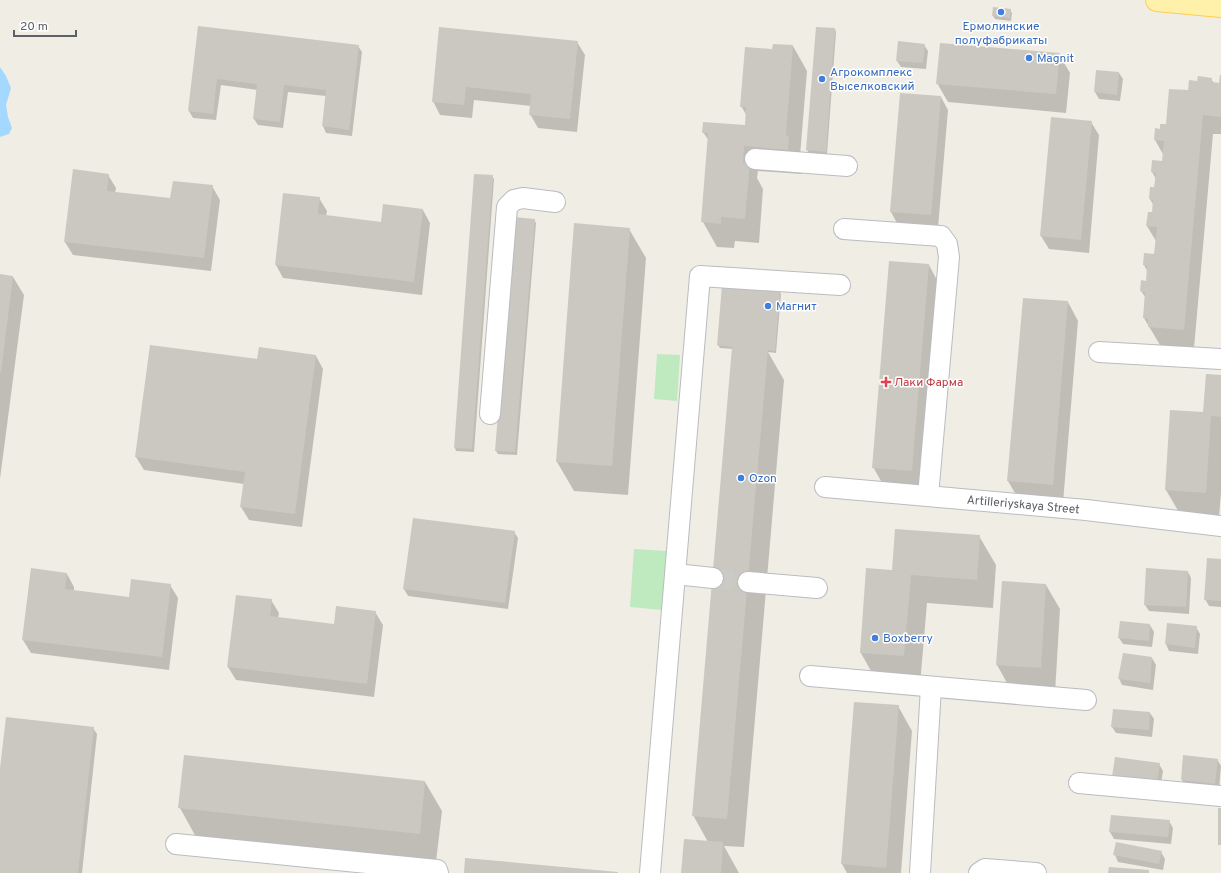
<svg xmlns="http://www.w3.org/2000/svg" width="1221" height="873" font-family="Overpass,sans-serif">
	<rect width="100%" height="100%" fill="#f0ede4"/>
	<g fill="#bfeabf">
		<path d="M 657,354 L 680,355 L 677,401 L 654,399 Z"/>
		<path d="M 634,549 L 667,551 L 662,610 L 630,607 Z"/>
	</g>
	<path fill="#a5d8ff" d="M 0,67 L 6,76 L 11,88 L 6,105 L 8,117 L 12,128 L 9,134 L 0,137 Z"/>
	<g fill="#0003">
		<path d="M 1010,10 L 1012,13 L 1011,21 L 995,19 L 993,16 Z"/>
		<path d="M 199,27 L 358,46 L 362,52 L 352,136 L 326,133 L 323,126 L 326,96 L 288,92 L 283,128 L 258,125 L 254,119 L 258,90 L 221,85 L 216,120 L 193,118 L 189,111 Z"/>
		<path d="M 440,28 L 577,42 L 585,55 L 577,132 L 538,128 L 530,114 L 531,106 L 474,100 L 472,118 L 440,115 L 433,101 Z"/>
		<path d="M 835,29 L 836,32 L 827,154 L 809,153 L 807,150 Z"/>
		<path d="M 924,45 L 928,51 L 926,69 L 901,67 L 897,61 Z"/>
		<path d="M 793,46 L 807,71 L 800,156 L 803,161 L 802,174 L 758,171 L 757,178 L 763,189 L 759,243 L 735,241 L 734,248 L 717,247 L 703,222 L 709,141 L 703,132 L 746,126 L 747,116 L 741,106 L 773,50 Z"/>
		<path d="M 1059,54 L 1070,73 L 1066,113 L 948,102 L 937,83 Z"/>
		<path d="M 1097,71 L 1119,73 L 1123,79 L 1120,101 L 1099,99 L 1095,92 Z"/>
		<path d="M 1221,77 L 1221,134 L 1213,134 L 1194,348 L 1160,345 L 1144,318 L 1146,298 L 1141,291 L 1147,282 L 1148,272 L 1144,265 L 1155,255 L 1156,241 L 1147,226 L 1153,214 L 1154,206 L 1150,199 L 1151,188 L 1155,188 L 1156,179 L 1152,172 L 1163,162 L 1164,156 L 1155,140 L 1156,130 L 1160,130 L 1167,125 L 1189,91 L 1198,82 L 1211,79 L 1214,83 L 1220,84 Z"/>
		<path d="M 941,97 L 948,110 L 938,228 L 898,225 L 891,212 Z"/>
		<path d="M 1091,122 L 1099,135 L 1089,253 L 1049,249 L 1041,236 Z"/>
		<path d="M 108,175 L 116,188 L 115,193 L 171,199 L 212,186 L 220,200 L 211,271 L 73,255 L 65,242 Z"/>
		<path d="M 492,176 L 494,179 L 474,452 L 456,451 L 455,448 Z"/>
		<path d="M 319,198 L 327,211 L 326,216 L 382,223 L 423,210 L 430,223 L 422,295 L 283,278 L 276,265 Z"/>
		<path d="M 534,220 L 536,223 L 517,455 L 498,454 L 496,451 Z"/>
		<path d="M 575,224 L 629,229 L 646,258 L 628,495 L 574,491 L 557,462 Z"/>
		<path d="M 929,265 L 939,284 L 922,489 L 884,486 L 873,467 Z"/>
		<path d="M 0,275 L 13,277 L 24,295 L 0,479 Z"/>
		<path d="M 723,286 L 779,290 L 781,294 L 776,353 L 768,352 L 784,380 L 744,847 L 724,846 L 739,873 L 682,873 L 708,842 L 693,815 L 733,349 L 720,348 L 718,345 Z"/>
		<path d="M 1068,302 L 1078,321 L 1063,503 L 1019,500 L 1008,481 Z"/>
		<path d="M 316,356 L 323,369 L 302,527 L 249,520 L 241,507 L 244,484 L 144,470 L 136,457 L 258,360 Z"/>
		<path d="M 1221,376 L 1221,493 L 1219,517 L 1180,514 L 1166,490 Z"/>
		<path d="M 414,519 L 514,532 L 518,538 L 508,609 L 408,596 L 404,589 Z"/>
		<path d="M 979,536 L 996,565 L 993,608 L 927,603 L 920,685 L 877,682 L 861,653 L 893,571 Z"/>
		<path d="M 1221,560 L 1221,607 L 1209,606 L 1205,599 Z"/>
		<path d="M 1188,572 L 1191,578 L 1189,614 L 1149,611 L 1145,605 Z"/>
		<path d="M 67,574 L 74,587 L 74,591 L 129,598 L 170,585 L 178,598 L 169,670 L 31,653 L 23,640 Z"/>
		<path d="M 1003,582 L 1046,585 L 1060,609 L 1055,693 L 1011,690 L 997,665 Z"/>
		<path d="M 271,600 L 279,613 L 278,618 L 334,625 L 375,612 L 383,625 L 374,697 L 236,680 L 228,667 Z"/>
		<path d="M 1168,624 L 1196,627 L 1200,634 L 1198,654 L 1169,651 L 1166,644 Z"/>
		<path d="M 1150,625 L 1154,632 L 1152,647 L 1123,644 L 1119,638 Z"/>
		<path d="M 1152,658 L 1156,665 L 1153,690 L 1122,685 L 1119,678 Z"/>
		<path d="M 898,706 L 912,731 L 901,873 L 847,873 L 842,864 Z"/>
		<path d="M 1150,713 L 1154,719 L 1152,737 L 1116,733 L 1112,727 Z"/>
		<path d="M 93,728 L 97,734 L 82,873 L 0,873 L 0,777 Z"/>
		<path d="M 1184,756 L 1217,759 L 1221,766 L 1219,790 L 1186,787 L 1182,780 Z"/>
		<path d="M 1159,764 L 1163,771 L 1160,789 L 1113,777 Z"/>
		<path d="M 425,782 L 442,811 L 436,862 L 196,837 L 180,808 Z"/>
		<path d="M 1169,821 L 1173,828 L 1171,844 L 1114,839 L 1110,832 Z"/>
		<path d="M 1161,852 L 1165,859 L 1163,870 L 1118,862 L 1115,855 Z"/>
	</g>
	<g fill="#cbc8c1">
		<path d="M 993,7 L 1011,9 L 1010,18 L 992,16 Z"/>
		<path d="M 198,26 L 359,45 L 349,130 L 322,126 L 326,90 L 284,85 L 280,122 L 253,119 L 257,84 L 217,79 L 213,114 L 188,111 Z"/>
		<path d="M 439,27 L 578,41 L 570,119 L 529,115 L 531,94 L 466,87 L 464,105 L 432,102 Z"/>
		<path d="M 816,27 L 835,28 L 826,152 L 806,150 Z"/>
		<path d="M 898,41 L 925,44 L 923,63 L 896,61 Z"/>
		<path d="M 940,43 L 1060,53 L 1056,94 L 936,84 Z"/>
		<path d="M 773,44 L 793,45 L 786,135 L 789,136 L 788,150 L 744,146 L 743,163 L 750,163 L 745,219 L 721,217 L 721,224 L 701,222 L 708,133 L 702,133 L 703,122 L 745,125 L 746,107 L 740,107 L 745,47 L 772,49 Z"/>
		<path d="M 1096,70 L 1119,72 L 1117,95 L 1094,92 Z"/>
		<path d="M 1220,75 L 1221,75 L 1221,117 L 1203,115 L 1184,330 L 1148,327 L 1148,319 L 1143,318 L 1145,292 L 1140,291 L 1141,280 L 1146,281 L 1147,266 L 1143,265 L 1144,253 L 1154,254 L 1157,227 L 1146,226 L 1148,212 L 1152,212 L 1153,200 L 1149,199 L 1150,187 L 1154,187 L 1156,173 L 1151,172 L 1152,160 L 1162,161 L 1164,141 L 1154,140 L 1155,128 L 1160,129 L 1160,124 L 1166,124 L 1169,89 L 1188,90 L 1189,80 L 1197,81 L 1198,76 L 1212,78 L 1212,82 L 1219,83 Z"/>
		<path d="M 900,93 L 941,96 L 931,215 L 890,212 Z"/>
		<path d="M 1051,117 L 1092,121 L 1081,240 L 1040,236 Z"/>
		<path d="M 73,169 L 109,174 L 107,191 L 170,198 L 173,181 L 213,185 L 204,258 L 64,242 Z"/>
		<path d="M 474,174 L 493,175 L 472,449 L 454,448 Z"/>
		<path d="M 283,193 L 320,197 L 318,214 L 381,222 L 383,204 L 423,209 L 414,282 L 275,265 Z"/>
		<path d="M 514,217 L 535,219 L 515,452 L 495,451 Z"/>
		<path d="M 574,223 L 630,228 L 612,466 L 556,462 Z"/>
		<path d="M 889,261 L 929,264 L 912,471 L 872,468 Z"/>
		<path d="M 0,274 L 13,276 L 1,372 L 0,372 Z"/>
		<path d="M 722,285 L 780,290 L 775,351 L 768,350 L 727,819 L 692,816 L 732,347 L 717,345 Z"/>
		<path d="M 1023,298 L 1068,301 L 1053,485 L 1007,481 Z"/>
		<path d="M 150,345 L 257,359 L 259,347 L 316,355 L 295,514 L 240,507 L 245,472 L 135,457 Z"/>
		<path d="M 1206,374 L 1221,375 L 1221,417 L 1211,416 L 1206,493 L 1165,490 L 1170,410 L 1203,412 Z"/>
		<path d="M 413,518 L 515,531 L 505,603 L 403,589 Z"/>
		<path d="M 895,529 L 980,535 L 977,580 L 911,575 L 904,656 L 860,653 L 866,568 L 892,570 Z"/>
		<path d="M 1207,558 L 1221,559 L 1221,601 L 1204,600 Z"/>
		<path d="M 31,568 L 67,573 L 65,589 L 129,597 L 131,579 L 171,584 L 162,657 L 22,640 Z"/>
		<path d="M 1146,568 L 1188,571 L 1186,607 L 1144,605 Z"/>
		<path d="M 1002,581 L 1046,584 L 1041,668 L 996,665 Z"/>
		<path d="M 236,595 L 272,599 L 270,616 L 334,624 L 336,606 L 376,611 L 367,684 L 227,667 Z"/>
		<path d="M 1120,621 L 1150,624 L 1149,641 L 1118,638 Z"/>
		<path d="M 1167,623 L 1197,626 L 1195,648 L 1165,644 Z"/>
		<path d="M 1123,653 L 1152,657 L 1150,683 L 1118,679 Z"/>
		<path d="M 854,702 L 899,705 L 886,868 L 841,864 Z"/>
		<path d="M 1113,709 L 1150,712 L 1149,730 L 1111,727 Z"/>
		<path d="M 6,717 L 94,727 L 78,873 L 0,873 L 0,768 Z"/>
		<path d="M 184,755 L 425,781 L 420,834 L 178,808 Z"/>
		<path d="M 1183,755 L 1218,759 L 1215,784 L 1181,780 Z"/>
		<path d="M 1115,757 L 1160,763 L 1157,783 L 1112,777 Z"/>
		<rect x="1218" y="808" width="3" height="37"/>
		<path d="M 1111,815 L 1170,820 L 1168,837 L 1109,832 Z"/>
		<path d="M 684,839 L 723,842 L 721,873 L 681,873 Z"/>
		<path d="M 1116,842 L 1162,851 L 1159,864 L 1113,855 Z"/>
		<path d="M 465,858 L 618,872 L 618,873 L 464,873 Z"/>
		<path d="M 1109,867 L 1149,870 L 1149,873 L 1108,873 Z"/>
	</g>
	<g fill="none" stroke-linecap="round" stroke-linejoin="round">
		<path stroke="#cbcac4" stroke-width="20" stroke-dasharray="20 10" stroke-linecap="butt" d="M 713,578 L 748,582"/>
		<defs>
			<g id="minor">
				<path d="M 755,159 L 847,166"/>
				<path d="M 844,229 L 941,236 L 947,244 L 949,257 L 928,496"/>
				<path d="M 1099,352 L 1221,359"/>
				<path d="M 490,414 L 507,207 L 514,200 L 523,198 L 555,202"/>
				<path id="s1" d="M 825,487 L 1086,510 L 1221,526"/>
				<path d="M 675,574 L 713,578"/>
				<path d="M 748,582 L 817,588"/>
				<path d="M 810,676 L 1086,700"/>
				<path d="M 1079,783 L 1221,796"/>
				<path d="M 176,844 L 437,870 L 438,873"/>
				<path d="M 650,873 L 700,276 L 840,285"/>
				<path d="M 920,873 L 931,687"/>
				<path d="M 979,873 L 985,869 L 1036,873"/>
			</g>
			<path id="major" d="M 1157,0 L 1221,6"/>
		</defs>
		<use href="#minor" stroke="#b9bcc1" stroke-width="22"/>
		<use href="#major" stroke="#fecd50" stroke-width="24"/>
		<use href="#minor" stroke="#fff" stroke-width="20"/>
		<use href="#major" stroke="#fff1aa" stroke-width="22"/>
	</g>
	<g fill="#3f7fe0" stroke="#fff" stroke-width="1.5">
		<circle cx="1001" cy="12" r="4"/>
		<circle cx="1029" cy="58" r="4"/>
		<circle cx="822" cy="79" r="4"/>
		<circle cx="768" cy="306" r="4"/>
		<circle cx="741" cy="478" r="4"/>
		<circle cx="875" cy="638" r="4"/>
	</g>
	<path fill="#e0444e" stroke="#fff" stroke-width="1.5" d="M884 376h4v4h4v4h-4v4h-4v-4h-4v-4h4z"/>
	<g text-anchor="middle" stroke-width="3" stroke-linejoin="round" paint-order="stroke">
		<g font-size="12" fill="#366cbe" stroke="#fff" text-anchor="start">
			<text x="1001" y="30" text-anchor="middle">Ермолинские<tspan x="1001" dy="14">полуфабрикаты</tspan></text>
			<text x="1037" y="62">Magnit</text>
			<text x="830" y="76">Агрокомплекс<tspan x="830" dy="14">Выселковский</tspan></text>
			<text x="776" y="310">Магнит</text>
			<text x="749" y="482">Ozon</text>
			<text x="883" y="642">Boxberry</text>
		</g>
		<g font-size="12" fill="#be3a42" stroke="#fff" text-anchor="start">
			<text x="894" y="386">Лаки Фарма</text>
		</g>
		<g font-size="12" fill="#5c6166" stroke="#fff">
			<text dy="4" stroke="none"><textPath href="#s1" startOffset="199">Artilleriyskaya Street</textPath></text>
		</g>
	</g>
	<path d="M14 30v6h62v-6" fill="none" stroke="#5c6166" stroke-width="2"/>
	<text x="20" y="30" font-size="12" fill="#5c6166" stroke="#ffffff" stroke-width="3" paint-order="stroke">20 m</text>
</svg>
